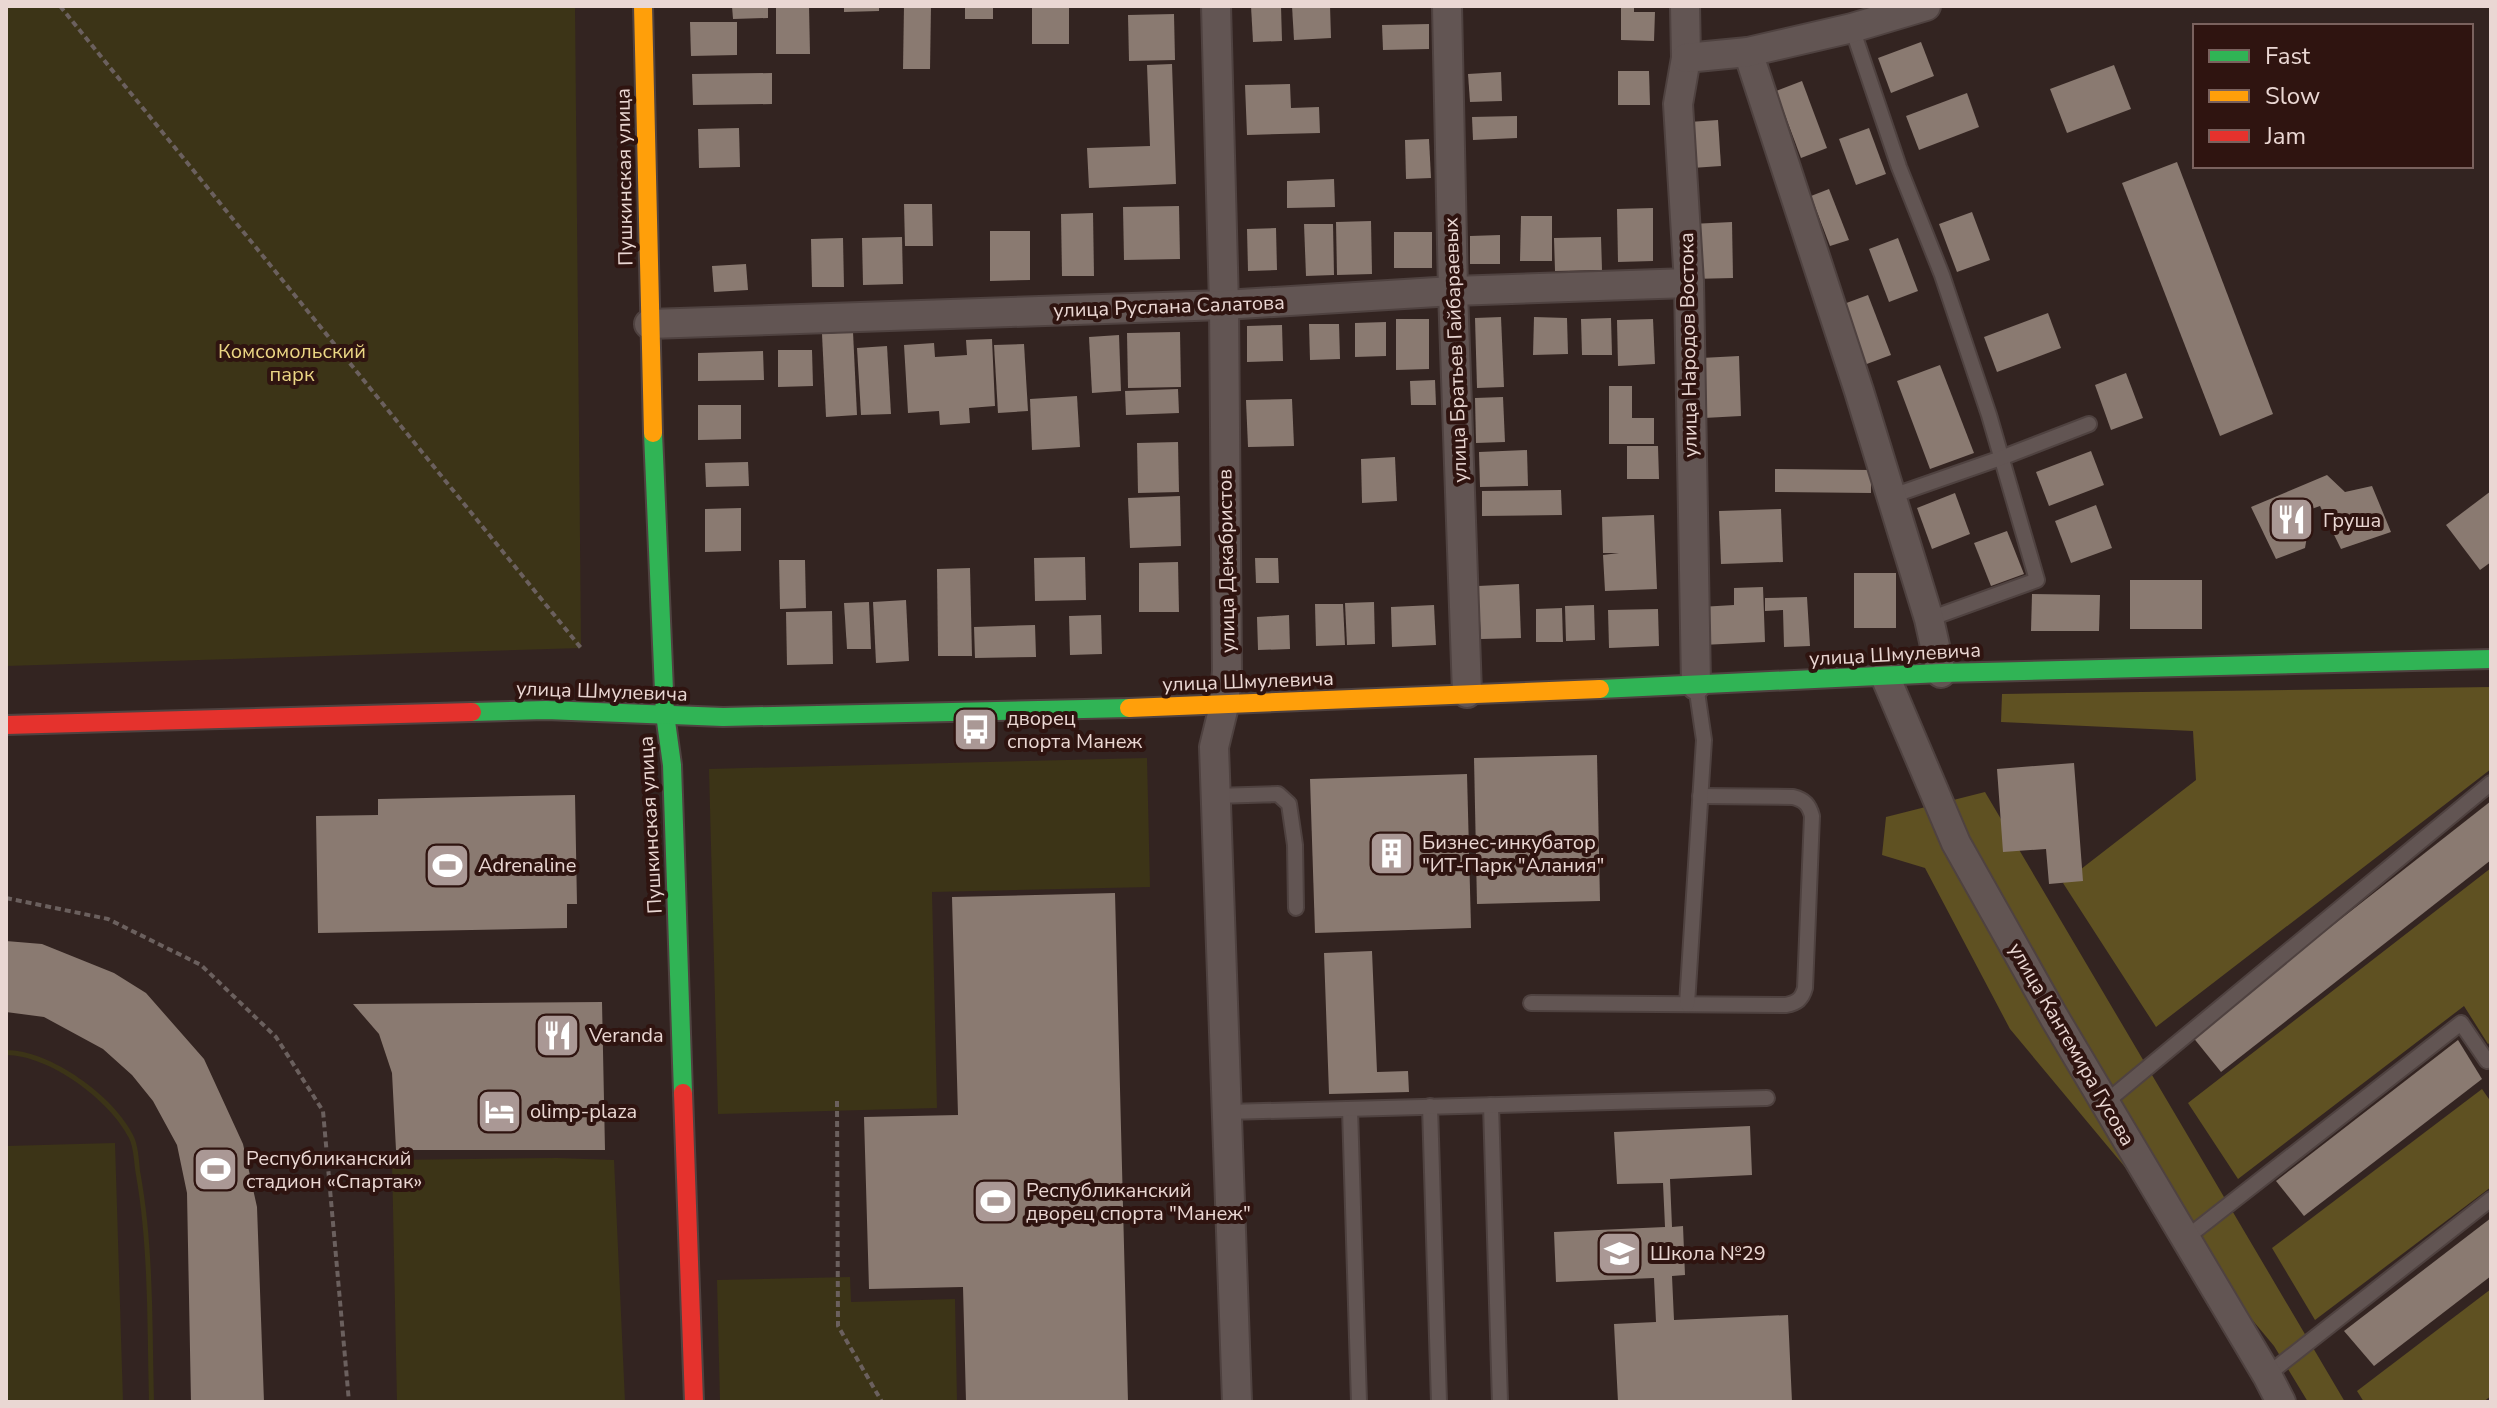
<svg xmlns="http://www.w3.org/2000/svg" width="2497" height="1408" font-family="'Nunito Sans',sans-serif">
	<rect width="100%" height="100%" fill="#332421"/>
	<g fill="#3c3417">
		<path d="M 6,6 L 575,6 L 581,648 L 6,666 Z"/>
		<path d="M 1147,758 L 1150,887 L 932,892 L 937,1108 L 718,1114 L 709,769 Z"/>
		<path d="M 6,1050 C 50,1050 114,1096 133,1135 C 138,1144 139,1160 140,1171 C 154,1246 152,1325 154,1402 L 149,1402 C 147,1327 149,1249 136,1175 C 134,1164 134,1148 129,1138 C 110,1100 49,1055 6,1055 Z"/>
		<path d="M 115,1143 L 123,1402 L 6,1402 L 6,1146 Z"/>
		<path d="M 557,1158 L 614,1160 L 625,1402 L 397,1402 L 392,1160 Z"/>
		<path d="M 850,1277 L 851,1302 L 955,1299 L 957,1402 L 720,1402 L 717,1280 Z"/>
	</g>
	<g fill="#5f5122">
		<path d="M 2491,687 L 2491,769 L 2156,1027 L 2063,883 L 2196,780 L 2193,731 L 2001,722 L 2002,694 Z"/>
		<path d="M 1985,792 L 2345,1402 L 2308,1402 L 2274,1346 L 2010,1029 L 1925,868 L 1882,855 L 1886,817 Z"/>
		<path d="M 2491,868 L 2491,1042 L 2488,1044 L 2464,1006 L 2238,1179 L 2188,1103 Z"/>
		<path d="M 2482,1089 L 2491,1102 L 2491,1187 L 2315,1320 L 2272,1248 Z"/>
		<path d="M 2491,1289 L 2491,1396 L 2483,1402 L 2364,1402 L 2357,1391 Z"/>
	</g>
	<g fill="#8a7a71">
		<path d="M 732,6 L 768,6 L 768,18 L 733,19 Z"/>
		<path d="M 776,6 L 809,6 L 810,54 L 776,54 Z"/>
		<path d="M 844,6 L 879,6 L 879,11 L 844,12 Z"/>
		<path d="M 904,6 L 931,6 L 930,69 L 903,69 Z"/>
		<rect x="965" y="6" width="28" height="13"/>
		<rect x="1032" y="6" width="37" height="38"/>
		<path d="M 1251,6 L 1281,6 L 1282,41 L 1253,42 Z"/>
		<path d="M 1292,6 L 1330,6 L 1331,38 L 1294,40 Z"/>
		<path d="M 1621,7 L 1634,7 L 1634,12 L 1655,12 L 1654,41 L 1621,40 Z"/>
		<path d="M 1174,14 L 1175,60 L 1129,61 L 1128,15 Z"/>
		<path d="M 690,22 L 737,22 L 737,55 L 691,56 Z"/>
		<path d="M 1429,24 L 1429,49 L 1383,50 L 1382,25 Z"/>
		<path d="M 1921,42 L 1934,76 L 1891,93 L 1878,58 Z"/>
		<path d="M 1172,64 L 1176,184 L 1089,188 L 1087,148 L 1150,146 L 1147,65 Z"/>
		<path d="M 2114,65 L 2131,109 L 2067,133 L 2050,89 Z"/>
		<path d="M 1618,71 L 1649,71 L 1650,105 L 1618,105 Z"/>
		<path d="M 1501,72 L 1502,101 L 1470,102 L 1468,74 Z"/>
		<path d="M 772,73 L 772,104 L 693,105 L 692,74 Z"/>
		<path d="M 1802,81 L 1827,148 L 1801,158 L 1776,91 Z"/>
		<path d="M 1290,84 L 1291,108 L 1319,107 L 1320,133 L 1247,135 L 1245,85 Z"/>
		<path d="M 1967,93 L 1979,127 L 1919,150 L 1906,116 Z"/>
		<path d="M 1517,116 L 1517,138 L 1473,140 L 1472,117 Z"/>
		<path d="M 1718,120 L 1721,166 L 1692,168 L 1689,122 Z"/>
		<path d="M 739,128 L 740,167 L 699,168 L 698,129 Z"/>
		<path d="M 1869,128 L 1886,174 L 1856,185 L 1839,139 Z"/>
		<path d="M 1429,139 L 1431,178 L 1406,179 L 1405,140 Z"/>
		<path d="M 2177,162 L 2273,414 L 2220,436 L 2122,183 Z"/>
		<path d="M 1334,179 L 1335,207 L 1287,208 L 1287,181 Z"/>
		<path d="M 1829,189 L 1849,240 L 1830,246 L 1811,196 Z"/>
		<path d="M 904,204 L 932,204 L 933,246 L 905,246 Z"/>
		<path d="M 1179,206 L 1180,259 L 1124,260 L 1123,207 Z"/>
		<path d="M 1653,208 L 1653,261 L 1618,262 L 1617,209 Z"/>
		<path d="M 1972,212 L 1990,260 L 1957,272 L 1939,224 Z"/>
		<path d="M 1093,213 L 1094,276 L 1062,276 L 1061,214 Z"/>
		<path d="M 1521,216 L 1552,216 L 1552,261 L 1520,261 Z"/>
		<path d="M 1371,221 L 1372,274 L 1337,275 L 1336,222 Z"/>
		<path d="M 1732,222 L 1733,278 L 1692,279 L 1691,224 Z"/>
		<path d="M 1304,224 L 1333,224 L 1334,275 L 1306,276 Z"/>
		<path d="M 1276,228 L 1277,270 L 1248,271 L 1247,229 Z"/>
		<path d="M 990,231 L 1030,231 L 1030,280 L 990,281 Z"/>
		<rect x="1394" y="232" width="38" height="36"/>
		<path d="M 1500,235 L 1500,264 L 1470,264 L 1470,236 Z"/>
		<path d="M 902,237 L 903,284 L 863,285 L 862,238 Z"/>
		<path d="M 1601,237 L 1602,270 L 1555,271 L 1554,238 Z"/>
		<path d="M 843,238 L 844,287 L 812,287 L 811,239 Z"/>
		<path d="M 1898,238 L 1918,291 L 1889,302 L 1869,249 Z"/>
		<path d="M 746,264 L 748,290 L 714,292 L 712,266 Z"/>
		<path d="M 1868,295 L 1891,355 L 1864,365 L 1841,305 Z"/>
		<path d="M 2048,313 L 2061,348 L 1997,372 L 1984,337 Z"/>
		<path d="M 1501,317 L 1504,387 L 1477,388 L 1475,318 Z"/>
		<path d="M 1534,317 L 1567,318 L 1568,354 L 1533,355 Z"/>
		<path d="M 1611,318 L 1612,355 L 1582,355 L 1581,319 Z"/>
		<path d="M 1396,319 L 1429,319 L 1429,369 L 1396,370 Z"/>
		<path d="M 1653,319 L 1655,364 L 1618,366 L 1617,320 Z"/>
		<path d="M 1386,322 L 1386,356 L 1355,357 L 1355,323 Z"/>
		<path d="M 1309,324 L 1339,324 L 1340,359 L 1310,360 Z"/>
		<path d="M 1282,325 L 1283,361 L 1247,362 L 1247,326 Z"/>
		<path d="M 853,332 L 857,415 L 826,417 L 822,334 Z"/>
		<path d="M 1180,332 L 1181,387 L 1128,388 L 1127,333 Z"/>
		<path d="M 1119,335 L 1121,391 L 1092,393 L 1089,337 Z"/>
		<path d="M 992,339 L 995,406 L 969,408 L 970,423 L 940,425 L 939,411 L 908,413 L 904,345 L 934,343 L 935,357 L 967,355 L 966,340 Z"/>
		<path d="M 1024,344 L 1028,411 L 998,413 L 994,345 Z"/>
		<path d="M 887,346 L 891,414 L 861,415 L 857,348 Z"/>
		<path d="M 778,350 L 812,350 L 813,386 L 778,387 Z"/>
		<path d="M 763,351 L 764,380 L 698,381 L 698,353 Z"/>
		<path d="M 1739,356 L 1741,416 L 1704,418 L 1701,358 Z"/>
		<path d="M 1940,365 L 1974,453 L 1930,469 L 1897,381 Z"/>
		<path d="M 2126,373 L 2143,418 L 2111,430 L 2095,385 Z"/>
		<path d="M 1435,380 L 1436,405 L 1411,405 L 1410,381 Z"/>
		<path d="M 1609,386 L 1632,386 L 1632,418 L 1654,418 L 1654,444 L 1609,444 Z"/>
		<path d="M 1178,389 L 1179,413 L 1126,415 L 1125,391 Z"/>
		<path d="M 1077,396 L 1080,447 L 1032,450 L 1030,399 Z"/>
		<path d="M 1503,397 L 1505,442 L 1476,443 L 1475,398 Z"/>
		<path d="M 1292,399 L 1294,446 L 1248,447 L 1246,400 Z"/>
		<path d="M 698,405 L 741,405 L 741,439 L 698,440 Z"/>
		<path d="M 1178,442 L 1179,492 L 1138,493 L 1137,443 Z"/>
		<path d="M 1627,446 L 1658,446 L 1659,479 L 1627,479 Z"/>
		<path d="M 1527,450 L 1528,486 L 1480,487 L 1479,452 Z"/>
		<path d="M 2091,451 L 2104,485 L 2049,506 L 2036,472 Z"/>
		<path d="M 1395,457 L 1397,501 L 1362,503 L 1361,459 Z"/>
		<path d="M 748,462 L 749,486 L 706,487 L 705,463 Z"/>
		<path d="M 1775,469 L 1871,470 L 1871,493 L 1775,492 Z"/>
		<path d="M 2327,475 L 2345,492 L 2372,486 L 2391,532 L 2341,549 L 2320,506 L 2303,512 L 2310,519 L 2305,548 L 2276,559 L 2251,507 Z"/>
		<path d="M 1561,490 L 1562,515 L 1482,516 L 1482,491 Z"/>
		<path d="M 2491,491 L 2491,562 L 2480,570 L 2446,525 Z"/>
		<path d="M 1955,493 L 1970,534 L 1932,549 L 1917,508 Z"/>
		<path d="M 1180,496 L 1181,546 L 1130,548 L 1128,498 Z"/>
		<path d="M 2096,505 L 2112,548 L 2071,563 L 2055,521 Z"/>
		<path d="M 741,508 L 741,551 L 705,552 L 705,509 Z"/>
		<path d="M 1781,509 L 1783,562 L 1721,564 L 1719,511 Z"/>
		<path d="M 1654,515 L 1657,589 L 1605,591 L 1603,555 L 1619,553 L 1603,553 L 1602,517 Z"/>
		<path d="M 2007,531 L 2024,574 L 1991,586 L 1974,543 Z"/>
		<path d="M 1085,557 L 1086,600 L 1035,601 L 1034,558 Z"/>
		<path d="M 1255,558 L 1278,558 L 1279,583 L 1256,583 Z"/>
		<path d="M 779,560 L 805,560 L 806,608 L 780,609 Z"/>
		<path d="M 1178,562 L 1179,612 L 1139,612 L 1139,563 Z"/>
		<path d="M 970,568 L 972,656 L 938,656 L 937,569 Z"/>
		<rect x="1854" y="573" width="42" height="55"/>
		<rect x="2130" y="580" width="72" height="49"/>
		<path d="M 1519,584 L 1521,638 L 1481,639 L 1478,586 Z"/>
		<path d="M 1763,587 L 1765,642 L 1702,645 L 1700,607 L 1734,605 L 1734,588 Z"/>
		<path d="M 2032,594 L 2100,595 L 2099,631 L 2031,631 Z"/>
		<path d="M 1807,597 L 1810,646 L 1784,647 L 1783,610 L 1765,611 L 1765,598 Z"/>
		<path d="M 906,600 L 909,661 L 876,663 L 873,602 Z"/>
		<path d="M 869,602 L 871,649 L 847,649 L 844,603 Z"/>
		<path d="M 1374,602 L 1375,644 L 1347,645 L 1345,603 Z"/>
		<path d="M 1315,604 L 1343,604 L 1345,645 L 1316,646 Z"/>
		<path d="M 1434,605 L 1436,645 L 1392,647 L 1391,607 Z"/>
		<path d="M 1594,605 L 1595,640 L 1566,641 L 1565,606 Z"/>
		<path d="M 1562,608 L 1563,642 L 1536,642 L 1536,609 Z"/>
		<path d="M 1658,609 L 1659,646 L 1609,648 L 1608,610 Z"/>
		<path d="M 832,611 L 833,664 L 787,665 L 786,612 Z"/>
		<path d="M 1101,615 L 1102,654 L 1070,655 L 1069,616 Z"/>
		<path d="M 1289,615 L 1290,649 L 1258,650 L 1257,617 Z"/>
		<path d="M 1035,625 L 1036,657 L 975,658 L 974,627 Z"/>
		<path d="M 1597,755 L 1600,901 L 1477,904 L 1474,758 Z"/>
		<path d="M 2074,763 L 2083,881 L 2049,884 L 2046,849 L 2003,852 L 1997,769 Z"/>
		<path d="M 1467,774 L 1471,928 L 1315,933 L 1310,779 Z"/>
		<path d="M 575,795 L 577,904 L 567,904 L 567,928 L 318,933 L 316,816 L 378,815 L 378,799 Z"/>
		<path d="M 2491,801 L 2491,860 L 2221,1072 L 2192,1036 Z"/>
		<path d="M 1115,893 L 1128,1402 L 966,1402 L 963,1287 L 869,1289 L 864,1117 L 958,1115 L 952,897 Z"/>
		<path d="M 6,941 L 42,944 L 114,973 L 146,993 L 204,1059 L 243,1144 L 257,1207 L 264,1402 L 191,1402 L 187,1193 L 177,1145 L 153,1101 L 132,1075 L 103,1049 L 44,1017 L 6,1012 Z"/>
		<path d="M 1372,951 L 1377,1072 L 1408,1071 L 1409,1092 L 1329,1094 L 1324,953 Z"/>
		<path d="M 602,1002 L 605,1150 L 396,1150 L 392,1073 L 379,1034 L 353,1004 Z"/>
		<path d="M 2458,1040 L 2482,1079 L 2304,1216 L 2276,1181 Z"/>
		<path d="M 1750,1126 L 1752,1175 L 1670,1179 L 1672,1227 L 1683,1226 L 1685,1275 L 1672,1276 L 1674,1320 L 1788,1315 L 1792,1402 L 1618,1402 L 1614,1324 L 1656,1322 L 1654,1278 L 1556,1282 L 1554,1232 L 1665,1227 L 1663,1183 L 1617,1184 L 1614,1132 Z"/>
		<path d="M 2491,1218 L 2491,1276 L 2374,1366 L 2344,1331 Z"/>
	</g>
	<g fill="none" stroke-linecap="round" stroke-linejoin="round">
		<defs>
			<g id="lane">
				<path d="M 1852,28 L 1899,167 L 1942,275 L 1989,415 L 2037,580 L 1929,619"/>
				<path d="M 1892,496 L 2001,458 L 2089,424"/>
				<path d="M 1215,796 L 1278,794 L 1289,804 L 1295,845 L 1296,908"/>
				<path d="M 1531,1003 L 1786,1005 C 1797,1003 1802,999 1805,988 L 1812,816 C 1809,805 1805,800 1793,797 L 1700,796"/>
				<path d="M 1687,1004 L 1704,740 L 1696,685"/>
				<path d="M 2106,1102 L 2491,783"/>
				<path d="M 1491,1105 L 1500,1402"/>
				<path d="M 1430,1106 L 1439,1402"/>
				<path d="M 1350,1109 L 1359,1402"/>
				<path d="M 1227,1112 L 1767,1098"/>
				<path d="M 2186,1238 L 2461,1023 L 2487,1061 L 2491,1058"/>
				<path d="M 2267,1375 L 2491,1199"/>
			</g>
			<g id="street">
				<path d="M 1216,6 L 1224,305 L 1227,671 L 1224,706 L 1214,747 L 1237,1402"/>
				<path d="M 1447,6 L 1453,291 L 1467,693"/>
				<path d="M 1685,6 L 1686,58 L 1678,104 L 1689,283 L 1696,685"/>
				<path d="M 1748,52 L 1859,391 L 1929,619 L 1941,673"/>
				<path d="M 1686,58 L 1748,52 L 1852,28 L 1926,6"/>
				<path d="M 649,324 L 1224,305 L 1453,291 L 1689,283"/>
				<path d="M 1885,676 L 1956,843 L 2054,1017 L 2267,1375 L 2281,1402"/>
			</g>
			<g id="fast">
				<path d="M 653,433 L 665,714 L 672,765 L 683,1093"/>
				<path d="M 1600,689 L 1941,673 L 2491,659"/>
				<path d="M 472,712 L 546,710 L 723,717 L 1129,708"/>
			</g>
			<g id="slow">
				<path d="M 643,6 L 653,433"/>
				<path d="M 1129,708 L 1600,689"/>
			</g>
			<g id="jam">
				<path d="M 6,725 L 472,712"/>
				<path d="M 683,1093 L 694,1402"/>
			</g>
		</defs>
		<use href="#lane" stroke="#4f4240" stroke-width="18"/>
		<use href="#street" stroke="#4f4240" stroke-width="32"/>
		<use href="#fast" stroke="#4f4240" stroke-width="22"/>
		<use href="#slow" stroke="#4f4240" stroke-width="22"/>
		<use href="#jam" stroke="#4f4240" stroke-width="22"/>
		<g stroke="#6b605e" stroke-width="4" stroke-dasharray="6 4" stroke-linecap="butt">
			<path d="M 60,6 L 581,648"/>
			<path d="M 6,898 L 108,919 L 201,965 L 276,1037 L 323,1111 L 349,1402"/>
			<path d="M 837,1101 L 838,1326 L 882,1402"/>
		</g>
		<use href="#lane" stroke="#625553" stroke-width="14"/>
		<use href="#street" stroke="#625553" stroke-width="28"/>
		<use href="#fast" stroke="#30b455" stroke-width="18"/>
		<use href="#slow" stroke="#ff9f0a" stroke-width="18"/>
		<use href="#jam" stroke="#e5322d" stroke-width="18"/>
	</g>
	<defs>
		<symbol id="restaurant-square" viewBox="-11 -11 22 22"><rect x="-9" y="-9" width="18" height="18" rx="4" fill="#aa9895" stroke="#2f1410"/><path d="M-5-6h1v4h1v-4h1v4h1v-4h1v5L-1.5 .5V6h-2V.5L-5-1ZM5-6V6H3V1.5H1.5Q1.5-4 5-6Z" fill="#fff"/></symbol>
		<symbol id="bus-square" viewBox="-11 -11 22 22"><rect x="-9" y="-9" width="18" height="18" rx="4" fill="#aa9895" stroke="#2f1410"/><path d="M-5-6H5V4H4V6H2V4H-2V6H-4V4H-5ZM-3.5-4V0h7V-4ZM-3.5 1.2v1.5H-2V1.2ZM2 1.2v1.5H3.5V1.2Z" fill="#fff"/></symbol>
		<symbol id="building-square" viewBox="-11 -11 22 22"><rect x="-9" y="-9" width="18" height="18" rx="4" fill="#aa9895" stroke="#2f1410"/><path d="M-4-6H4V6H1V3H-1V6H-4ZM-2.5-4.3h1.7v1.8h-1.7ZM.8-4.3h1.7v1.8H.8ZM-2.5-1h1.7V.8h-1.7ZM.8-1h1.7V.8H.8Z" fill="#fff"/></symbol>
		<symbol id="stadium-square" viewBox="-11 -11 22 22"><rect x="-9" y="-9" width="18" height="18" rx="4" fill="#aa9895" stroke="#2f1410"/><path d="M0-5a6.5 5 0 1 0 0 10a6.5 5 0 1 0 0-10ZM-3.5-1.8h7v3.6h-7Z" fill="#fff"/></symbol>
		<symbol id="hotel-square" viewBox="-11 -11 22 22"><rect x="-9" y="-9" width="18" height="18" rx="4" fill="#aa9895" stroke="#2f1410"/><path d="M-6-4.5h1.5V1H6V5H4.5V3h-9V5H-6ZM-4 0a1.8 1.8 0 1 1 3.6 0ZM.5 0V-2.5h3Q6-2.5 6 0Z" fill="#fff"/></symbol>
		<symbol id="school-square" viewBox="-11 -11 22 22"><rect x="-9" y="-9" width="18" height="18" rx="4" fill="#aa9895" stroke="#2f1410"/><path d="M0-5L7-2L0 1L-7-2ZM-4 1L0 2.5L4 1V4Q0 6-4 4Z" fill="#fff"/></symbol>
	</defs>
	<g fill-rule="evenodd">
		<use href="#restaurant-square" x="2266" y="494" width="51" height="51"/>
		<use href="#bus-square" x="950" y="704" width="51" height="51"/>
		<use href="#building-square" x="1366" y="828" width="51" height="51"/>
		<use href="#stadium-square" x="422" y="840" width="51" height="51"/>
		<use href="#restaurant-square" x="532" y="1010" width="51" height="51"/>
		<use href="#hotel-square" x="474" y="1086" width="51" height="51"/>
		<use href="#stadium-square" x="190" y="1144" width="51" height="51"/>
		<use href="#stadium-square" x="970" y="1176" width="51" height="51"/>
		<use href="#school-square" x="1594" y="1228" width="51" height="51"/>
	</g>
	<g text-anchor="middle" stroke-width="8" stroke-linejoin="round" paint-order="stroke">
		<g font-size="20" fill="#ead7d3" stroke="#2f1410">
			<text transform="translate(624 177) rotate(-91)" y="7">Пушкинская улица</text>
			<text transform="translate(1169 306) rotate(-2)" y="7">улица Руслана Салатова</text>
			<text transform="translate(1688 345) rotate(-91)" y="7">улица Народов Востока</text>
			<text transform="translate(1455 350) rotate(-92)" y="7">улица Братьев Гайбараевых</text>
			<text transform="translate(1226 561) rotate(-91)" y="7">улица Декабристов</text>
			<text transform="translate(1895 654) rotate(-3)" y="7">улица Шмулевича</text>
			<text transform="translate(1248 681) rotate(-2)" y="7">улица Шмулевича</text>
			<text transform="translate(602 691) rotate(2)" y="7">улица Шмулевича</text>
			<text transform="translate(650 825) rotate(-93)" y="7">Пушкинская улица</text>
			<text transform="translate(2072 1044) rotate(60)" y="7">улица Кантемира Гусова</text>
		</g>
		<g font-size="20" fill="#ebd684" stroke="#2f1410">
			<text x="292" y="358">Комсомольский<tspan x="292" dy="23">парк</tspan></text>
		</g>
		<g font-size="20" fill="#ead7d3" stroke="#2f1410" text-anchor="start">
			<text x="2323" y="527">Груша</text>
			<text x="1007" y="725">дворец<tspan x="1007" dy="23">спорта Манеж</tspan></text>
			<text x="1422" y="849">Бизнес-инкубатор<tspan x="1422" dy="23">"ИТ-Парк "Алания"</tspan></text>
			<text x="478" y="872">Adrenaline</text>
			<text x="589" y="1042">Veranda</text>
			<text x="530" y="1118">olimp-plaza</text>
			<text x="246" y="1165">Республиканский<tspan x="246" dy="23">стадион «Спартак»</tspan></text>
			<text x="1026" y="1197">Республиканский<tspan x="1026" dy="23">дворец спорта "Манеж"</tspan></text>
			<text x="1650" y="1260">Школа №29</text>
		</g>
	</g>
	<rect width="2497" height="1408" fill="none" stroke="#ead7d3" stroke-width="16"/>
	<rect x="2193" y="24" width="280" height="144" fill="#2f1410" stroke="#7a625e" stroke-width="2"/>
	<rect x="2209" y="50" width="40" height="12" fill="#30b455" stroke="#7a625e" stroke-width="2"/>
	<text x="2265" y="64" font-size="24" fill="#ead7d3">Fast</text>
	<rect x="2209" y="90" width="40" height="12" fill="#ff9f0a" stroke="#7a625e" stroke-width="2"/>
	<text x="2265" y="104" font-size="24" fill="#ead7d3">Slow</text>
	<rect x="2209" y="130" width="40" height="12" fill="#e5322d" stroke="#7a625e" stroke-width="2"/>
	<text x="2265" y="144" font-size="24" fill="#ead7d3">Jam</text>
</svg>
